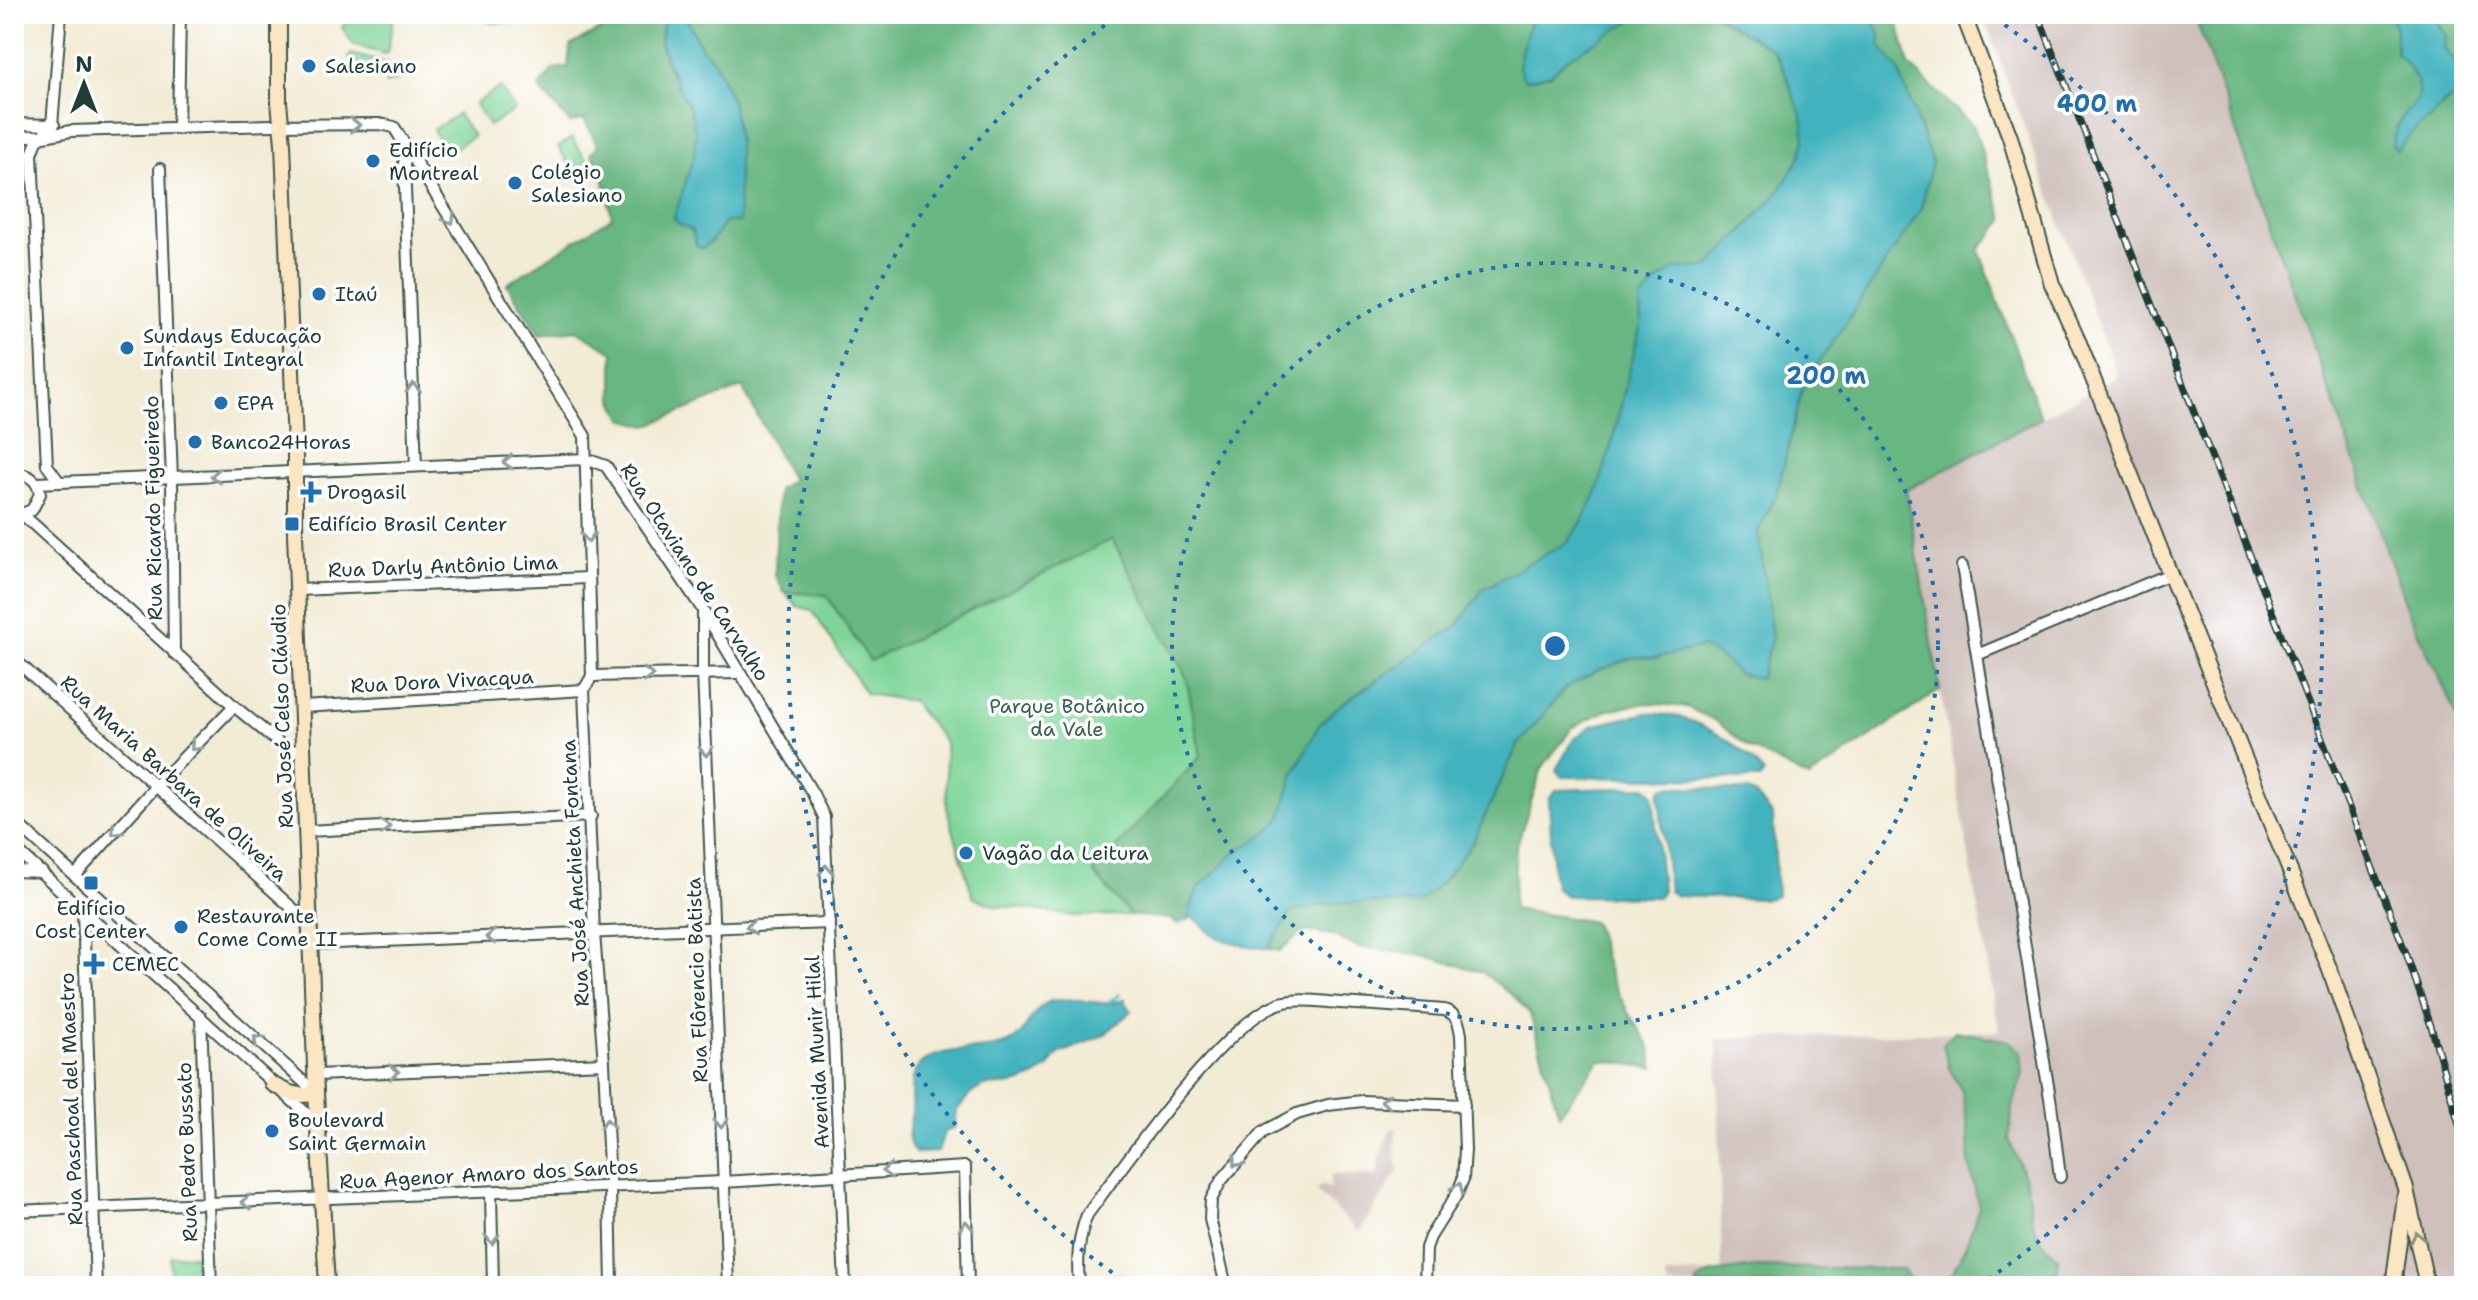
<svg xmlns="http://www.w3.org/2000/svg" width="2478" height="1300" font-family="'Shantell Sans',sans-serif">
	<rect width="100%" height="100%" fill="#fff"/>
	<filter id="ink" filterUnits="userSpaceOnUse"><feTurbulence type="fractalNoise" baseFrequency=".0125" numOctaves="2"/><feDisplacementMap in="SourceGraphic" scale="16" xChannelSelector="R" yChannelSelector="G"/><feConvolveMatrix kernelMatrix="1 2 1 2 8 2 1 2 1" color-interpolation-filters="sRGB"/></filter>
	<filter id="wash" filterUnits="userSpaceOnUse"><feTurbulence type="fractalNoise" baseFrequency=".006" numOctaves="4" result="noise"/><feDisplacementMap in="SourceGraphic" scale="32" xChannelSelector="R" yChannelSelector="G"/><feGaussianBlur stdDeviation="1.8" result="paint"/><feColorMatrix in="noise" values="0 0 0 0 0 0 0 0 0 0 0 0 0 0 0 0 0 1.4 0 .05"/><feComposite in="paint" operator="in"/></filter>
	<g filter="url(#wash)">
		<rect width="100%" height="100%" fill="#f2ebd5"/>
		<g fill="#cfc0bb">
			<path d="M 1982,14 L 2194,14 L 2411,618 L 2444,687 L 2464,735 L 2464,1286 L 1667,1286 L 1666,1275 L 1722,1272 L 1717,1039 L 1999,1031 L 1906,490 L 2118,377 Z"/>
			<path d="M 1391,1128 L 1397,1128 L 1395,1148 L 1398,1171 L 1359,1232 L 1316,1191 L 1321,1185 L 1330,1188 L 1330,1175 L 1378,1175 L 1379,1159 Z"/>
		</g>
		<g fill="#7fd599" stroke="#4f8966" stroke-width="2">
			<path d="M 351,14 L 391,17 L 393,21 L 387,53 L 384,54 L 354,45 L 342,28 Z"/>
			<path d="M 616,14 L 610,16 L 494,23 L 478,17 Z"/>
			<path d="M 351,54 L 387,63 L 396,81 L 386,84 L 385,71 L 372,71 L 349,58 Z"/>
			<path d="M 500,87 L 515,110 L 489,126 L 475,104 Z"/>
			<path d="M 458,114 L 473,136 L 447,153 L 433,130 Z"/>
			<path d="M 572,138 L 591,167 L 576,176 L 558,147 Z"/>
			<path d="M 1112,539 L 1186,676 L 1201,757 L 1093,872 L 1130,915 L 1074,916 L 1022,908 L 996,906 L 973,897 L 947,809 L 945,742 L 912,701 L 866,694 L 812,610 L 797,606 L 784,592 L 826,595 L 870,661 Z"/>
			<path d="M 196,1255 L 197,1286 L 171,1286 L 170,1256 Z"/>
		</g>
		<g fill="#67b681" stroke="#437a5a" stroke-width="2">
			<path d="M 630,14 L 666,14 C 664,22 660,31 660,39 C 662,73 693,99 696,133 C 699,160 683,192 674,218 L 692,230 L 696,244 L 700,248 L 712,241 L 725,221 L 738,222 L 737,130 L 732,101 L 717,65 L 701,47 L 684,14 L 1533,14 L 1521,52 L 1519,67 L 1525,80 L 1551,74 L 1568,58 L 1642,14 L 1713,14 L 1773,50 L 1783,68 L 1802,117 L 1805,139 L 1801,156 L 1789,177 L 1776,196 L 1708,267 L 1640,300 L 1641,325 L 1610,450 L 1598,489 L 1582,522 L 1568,542 L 1484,589 L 1458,625 L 1339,706 L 1319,725 L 1293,775 L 1281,818 L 1265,835 L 1238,850 L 1189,911 L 1189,919 L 1176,923 L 1172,919 L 1130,915 L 1093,872 L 1201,756 L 1186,676 L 1112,539 L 870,661 L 826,595 L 784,592 L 775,575 L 778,489 L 792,480 L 742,387 L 647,426 L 623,419 L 613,398 L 613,352 L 576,330 L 539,335 L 507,284 L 612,217 L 601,169 L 591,153 L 598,146 L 584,119 L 570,123 L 539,88 L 553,69 L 568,67 L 570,46 Z"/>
			<path d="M 1871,14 L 1896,14 L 1909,65 L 1974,127 L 2004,220 L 1979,250 L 2041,418 L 1906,490 L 1940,690 L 1809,778 L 1748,747 L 1716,721 L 1687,707 L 1647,703 L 1607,710 L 1573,727 L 1542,768 L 1516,848 L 1513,909 L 1594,922 L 1611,979 L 1629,1014 L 1649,1044 L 1654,1068 L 1600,1060 L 1559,1115 L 1530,1014 L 1513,996 L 1482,972 L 1423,955 L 1358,947 L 1332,935 L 1306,931 L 1301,933 L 1280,951 L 1268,949 L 1291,912 L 1327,903 L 1473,842 L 1517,746 L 1565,688 L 1597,671 L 1633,657 L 1655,658 L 1702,647 L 1723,659 L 1738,674 L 1772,636 L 1758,531 L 1776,496 L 1804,383 L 1840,332 L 1921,209 L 1932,162 L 1898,69 L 1880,46 L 1880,35 Z"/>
			<path d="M 2194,14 L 2379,14 L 2392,20 L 2396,29 L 2396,54 C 2408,64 2423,82 2417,100 C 2414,107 2405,115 2400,121 L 2418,126 C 2436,116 2446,98 2464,90 L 2464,735 L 2444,687 L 2411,618 Z"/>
			<path d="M 2432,14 L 2464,14 L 2464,66 L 2452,58 L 2444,48 L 2446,36 Z"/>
			<path d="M 1955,1031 L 2009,1041 L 2021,1052 L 2023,1073 L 2013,1106 L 2009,1139 L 2026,1181 L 2033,1223 L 2041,1241 L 2058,1258 L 2059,1286 L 1946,1286 L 1966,1245 L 1979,1207 L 1969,1164 L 1968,1128 L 1962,1091 L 1949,1068 L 1943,1044 Z"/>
			<path d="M 1754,1267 L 1901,1269 L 1917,1286 L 1697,1286 L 1697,1282 L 1712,1273 Z"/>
		</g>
		<g fill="#43b3be" stroke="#317879" stroke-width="2">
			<path d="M 666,14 L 684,14 L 701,47 L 715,62 L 732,102 L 738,141 L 739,222 L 725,222 L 712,240 L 703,248 L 697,246 L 692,230 L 679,224 L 674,218 L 694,156 L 696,133 L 690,109 L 676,84 L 660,41 Z"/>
			<path d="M 1533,14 L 1642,14 L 1568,58 L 1551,74 L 1525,80 L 1519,68 L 1521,52 Z"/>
			<path d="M 1713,14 L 1871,14 L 1880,35 L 1880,46 L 1898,69 L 1932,162 L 1921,209 L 1840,332 L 1804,383 L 1776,496 L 1758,531 L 1772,637 L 1760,678 L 1738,674 L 1723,659 L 1702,647 L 1655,658 L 1633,657 L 1597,671 L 1565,688 L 1517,746 L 1473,842 L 1442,882 L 1419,903 L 1327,903 L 1291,912 L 1268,949 C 1254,947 1223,943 1212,934 C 1206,930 1201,922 1193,917 L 1189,919 L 1189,912 L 1198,888 L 1238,850 L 1265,835 L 1281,818 L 1293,775 L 1319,725 L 1339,706 L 1458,625 L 1483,589 L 1568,542 L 1582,522 L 1598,489 L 1610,450 L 1641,325 L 1640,300 L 1659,280 L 1674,269 L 1708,267 L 1776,196 L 1801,156 L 1805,139 L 1802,117 L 1783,68 L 1773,50 Z"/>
			<path d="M 2379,14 L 2432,14 L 2446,36 L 2444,48 L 2452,58 L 2464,66 L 2464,90 L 2442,105 L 2431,119 L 2418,126 L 2397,150 L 2392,146 C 2394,131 2399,121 2408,110 C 2411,107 2415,104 2417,100 C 2423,82 2408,64 2396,54 L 2396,29 L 2392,20 Z"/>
			<path d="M 1647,713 C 1657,714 1669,714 1679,717 C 1710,726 1744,748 1764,773 L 1760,779 L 1562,777 L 1556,770 L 1573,740 L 1591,726 Z"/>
			<path d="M 1669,786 L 1747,791 L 1755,794 L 1773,816 L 1777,896 L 1766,899 L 1677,896 L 1669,891 L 1659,796 L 1661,789 Z"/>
			<path d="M 1646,787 L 1653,794 L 1662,892 L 1658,897 L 1566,896 L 1556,888 L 1553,874 L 1549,798 L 1556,790 Z"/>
			<path d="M 1125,999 L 1125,1003 L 1132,1011 L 1104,1035 L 1058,1054 L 1048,1068 L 1034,1077 L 1015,1084 L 984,1086 L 970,1094 L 957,1110 L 955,1127 L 944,1132 L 938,1152 L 915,1153 C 904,1136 910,1129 912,1112 C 914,1101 910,1086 914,1075 C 927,1041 983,1055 1009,1043 C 1029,1034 1029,1008 1052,1001 C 1075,995 1105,1010 1125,999 Z"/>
		</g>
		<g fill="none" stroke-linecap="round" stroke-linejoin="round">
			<g stroke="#43b3be" stroke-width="4">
				<path d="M 1180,923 L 1182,921"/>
				<path d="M 1110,1002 L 1119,995"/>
			</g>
		</g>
	</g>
	<g filter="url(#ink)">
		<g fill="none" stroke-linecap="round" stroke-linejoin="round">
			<defs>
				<g id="street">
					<path d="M 14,124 L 54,125"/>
					<path d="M 178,129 L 180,14"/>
					<path d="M 14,136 L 44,136 L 71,131 L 272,125 L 380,124 L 394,127 L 585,436 L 592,676 L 584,690 L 594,933 L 604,1063 L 610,1187 L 612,1286"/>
					<path d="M 410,152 L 404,163 L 416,466"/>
					<path d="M 160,169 L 172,478 L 174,653"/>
					<path d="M 14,474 C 28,473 38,480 40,494 L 32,510 L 22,514 L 14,514"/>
					<path d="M 59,482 L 47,465 L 32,154 L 37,141 L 52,125 L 61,14"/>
					<path d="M 37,483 L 586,459 L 606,466 L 703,610 L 813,794 L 824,817 L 845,1286"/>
					<path d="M 22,514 L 234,706 L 285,748 L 304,753"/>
					<path d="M 1962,566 L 1977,655"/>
					<path d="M 297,590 L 589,578"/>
					<path d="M 703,612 L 703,673 L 728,1286"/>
					<path d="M 14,659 L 310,924"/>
					<path d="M 592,676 L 740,673"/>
					<path d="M 302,707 L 584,690"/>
					<path d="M 14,821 L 316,1093"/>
					<path d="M 307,831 L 591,816"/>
					<path d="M 14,848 L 318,1124"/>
					<path d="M 14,871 L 42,872"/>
					<path d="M 75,876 L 156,786 L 234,706"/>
					<path d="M 83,910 L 96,1286"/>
					<path d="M 311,944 L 829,923"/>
					<path d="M 201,1017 L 211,1286"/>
					<path d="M 316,1075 L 604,1063"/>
					<path d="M 2060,1177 L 2051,1104 L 1977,655 L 2170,574"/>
					<path d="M 491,1193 L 493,1286"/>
					<path d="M 14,1211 L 723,1182 L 965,1167 L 968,1286"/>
					<path d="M 1079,1286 C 1077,1260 1078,1239 1087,1215 C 1122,1167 1231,1012 1285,1002 C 1302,998 1323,1002 1340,1003 C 1375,1005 1409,1007 1444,1010 C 1457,1014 1459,1022 1461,1035 L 1465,1150 L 1463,1179 L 1457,1194 L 1430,1237 L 1426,1248 L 1425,1286"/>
					<path d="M 1226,1286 L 1210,1219 L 1211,1200 L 1221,1181 L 1263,1132 L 1297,1114 L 1328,1105 L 1362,1101 L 1464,1105"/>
				</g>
				<g id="secondary">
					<path d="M 279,14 L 279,102 L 283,144 L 295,447 L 295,533 L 316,1093 L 327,1286"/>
					<path d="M 1963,14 L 2010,137 L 2052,284 L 2079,343 L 2170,574 L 2330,970 L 2406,1189 L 2427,1286"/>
					<path d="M 272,1084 C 288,1093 298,1098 316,1093"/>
					<path d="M 2393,1286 L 2405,1197"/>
				</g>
			</defs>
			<use href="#street" stroke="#3f574c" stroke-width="14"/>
			<use href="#secondary" stroke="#3f574c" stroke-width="18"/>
			<use href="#street" stroke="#fff" stroke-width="10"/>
			<use href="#secondary" stroke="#fbe6c4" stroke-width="14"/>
			<defs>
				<path id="rail" d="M 2038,14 L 2406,953 L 2431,1026 L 2464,1142"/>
			</defs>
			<use href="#rail" stroke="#1f3d34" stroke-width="7"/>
			<use href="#rail" stroke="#fff" stroke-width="4" stroke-dasharray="12" stroke-linecap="butt"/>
		</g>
		<defs><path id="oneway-chevron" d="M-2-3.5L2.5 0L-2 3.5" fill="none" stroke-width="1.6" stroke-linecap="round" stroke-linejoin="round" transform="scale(2)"/></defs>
		<g stroke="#8f9e9a">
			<use href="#oneway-chevron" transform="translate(355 125)"/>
			<use href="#oneway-chevron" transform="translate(450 219) rotate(59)"/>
			<use href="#oneway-chevron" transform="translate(413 388) rotate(-92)"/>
			<use href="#oneway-chevron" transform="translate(508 462) rotate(178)"/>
			<use href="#oneway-chevron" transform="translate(216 476) rotate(177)"/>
			<use href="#oneway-chevron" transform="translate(588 537) rotate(88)"/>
			<use href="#oneway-chevron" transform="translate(648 675) rotate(-1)"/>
			<use href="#oneway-chevron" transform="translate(195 746) rotate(134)"/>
			<use href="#oneway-chevron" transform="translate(706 751) rotate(88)"/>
			<use href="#oneway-chevron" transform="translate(385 827) rotate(-3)"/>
			<use href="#oneway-chevron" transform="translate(116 831) rotate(132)"/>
			<use href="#oneway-chevron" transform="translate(826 870) rotate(-93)"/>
			<use href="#oneway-chevron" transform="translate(751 927) rotate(177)"/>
			<use href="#oneway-chevron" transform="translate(491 937) rotate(178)"/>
			<use href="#oneway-chevron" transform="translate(258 1040) rotate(-138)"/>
			<use href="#oneway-chevron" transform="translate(394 1072) rotate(-2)"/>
			<use href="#oneway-chevron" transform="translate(1386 1101) rotate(-179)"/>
			<use href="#oneway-chevron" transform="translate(721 1123) rotate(88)"/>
			<use href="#oneway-chevron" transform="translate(607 1124) rotate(-93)"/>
			<use href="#oneway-chevron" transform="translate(1237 1162) rotate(130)"/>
			<use href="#oneway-chevron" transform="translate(887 1171) rotate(177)"/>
			<use href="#oneway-chevron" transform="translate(1458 1188) rotate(-67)"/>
			<use href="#oneway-chevron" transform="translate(246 1202) rotate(178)"/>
			<use href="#oneway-chevron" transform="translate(966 1226) rotate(-92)"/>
			<use href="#oneway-chevron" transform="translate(492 1239) rotate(89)"/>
		</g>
		<use stroke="#8d927c" href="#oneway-chevron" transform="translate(2417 1237) rotate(-103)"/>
	</g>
	<g fill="none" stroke="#1f6fb2" stroke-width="4" stroke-dasharray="4 8">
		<circle cx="1555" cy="646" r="383"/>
		<path d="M1132 1286A767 767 0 0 1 1115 18M1995 18A767 767 0 0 1 1978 1286"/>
	</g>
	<g fill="#1f6fb2" stroke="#fff" stroke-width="3">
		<circle cx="309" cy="66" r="8"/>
		<circle cx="373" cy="161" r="8"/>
		<circle cx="515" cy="183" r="8"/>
		<circle cx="319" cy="294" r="8"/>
		<circle cx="127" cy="348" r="8"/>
		<circle cx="221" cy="403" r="8"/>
		<circle cx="195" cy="442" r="8"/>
		<path d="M307 480h8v8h8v8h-8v8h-8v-8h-8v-8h8z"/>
		<rect x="284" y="516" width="16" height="16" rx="4"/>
		<circle cx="966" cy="853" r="8"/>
		<rect x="83" y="875" width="16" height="16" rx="4"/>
		<circle cx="181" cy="927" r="8"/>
		<path d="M90 952h8v8h8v8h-8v8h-8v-8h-8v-8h8z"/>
		<circle cx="272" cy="1131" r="8"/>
	</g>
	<g text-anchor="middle" stroke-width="7" stroke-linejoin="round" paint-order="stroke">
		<g font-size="20" fill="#1f3d34" stroke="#fff" text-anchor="start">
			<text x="325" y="73">Salesiano</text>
			<text x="389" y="157">Edifício<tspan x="389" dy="23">Montreal</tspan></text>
			<text x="531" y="179">Colégio<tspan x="531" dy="23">Salesiano</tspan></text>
			<text x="335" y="301">Itaú</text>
			<text x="143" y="343">Sundays Educação<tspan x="143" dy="23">Infantil Integral</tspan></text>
			<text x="237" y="410">EPA</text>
			<text x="211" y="449">Banco24Horas</text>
			<text x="327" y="499">Drogasil</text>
			<text x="308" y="531">Edifício Brasil Center</text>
			<text x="982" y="860">Vagão da Leitura</text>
			<text x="91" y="915" text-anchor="middle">Edifício<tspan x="91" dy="23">Cost Center</tspan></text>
			<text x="197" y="923">Restaurante<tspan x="197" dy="23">Come Come II</tspan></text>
			<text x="112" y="971">CEMEC</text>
			<text x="288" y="1127">Boulevard<tspan x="288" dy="23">Saint Germain</tspan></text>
		</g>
		<g font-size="20" fill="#1f3d34" stroke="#fff">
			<text transform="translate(153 508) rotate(-91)" y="7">Rua Ricardo Figueiredo</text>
			<text transform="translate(443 566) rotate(-2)" y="7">Rua Darly Antônio Lima</text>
			<text transform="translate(695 572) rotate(57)" y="7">Rua Otaviano de Carvalho</text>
			<text transform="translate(442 681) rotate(-3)" y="7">Rua Dora Vivacqua</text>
			<text transform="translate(282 716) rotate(-92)" y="7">Rua José Celso Cláudio</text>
			<text transform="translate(174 778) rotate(42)" y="7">Rua Maria Barbara de Oliveira</text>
			<text transform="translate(575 873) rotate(-93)" y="7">Rua José Anchieta Fontana</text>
			<text transform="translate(697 980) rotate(-92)" y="7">Rua Flôrencio Batista</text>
			<text transform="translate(817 1052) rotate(-93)" y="7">Avenida Munir Hilal</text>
			<text transform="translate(71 1099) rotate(-92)" y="7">Rua Paschoal del Maestro</text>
			<text transform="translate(187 1152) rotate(-92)" y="7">Rua Pedro Bussato</text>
			<text transform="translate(489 1174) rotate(-3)" y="7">Rua Agenor Amaro dos Santos</text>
		</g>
		<g font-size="20" fill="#37634d" stroke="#fff">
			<text x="1067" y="713">Parque Botânico<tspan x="1067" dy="23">da Vale</tspan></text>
		</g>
	</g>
	<circle cx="1555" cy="646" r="12" fill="#1f6fb2" stroke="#fff" stroke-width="4"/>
	<g font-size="24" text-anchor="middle" font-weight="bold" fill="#1f6fb2" stroke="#fff" stroke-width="7" stroke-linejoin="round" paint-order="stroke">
		<text x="2097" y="112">400 m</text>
		<text x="1826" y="384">200 m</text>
	</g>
	<rect width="2478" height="1300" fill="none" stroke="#fff" stroke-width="48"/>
	<g transform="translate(84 84)" stroke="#ffffff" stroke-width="6" paint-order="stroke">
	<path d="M0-6L14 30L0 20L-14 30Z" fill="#1f3d34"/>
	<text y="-12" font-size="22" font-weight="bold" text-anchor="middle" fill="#1f3d34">N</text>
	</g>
</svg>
